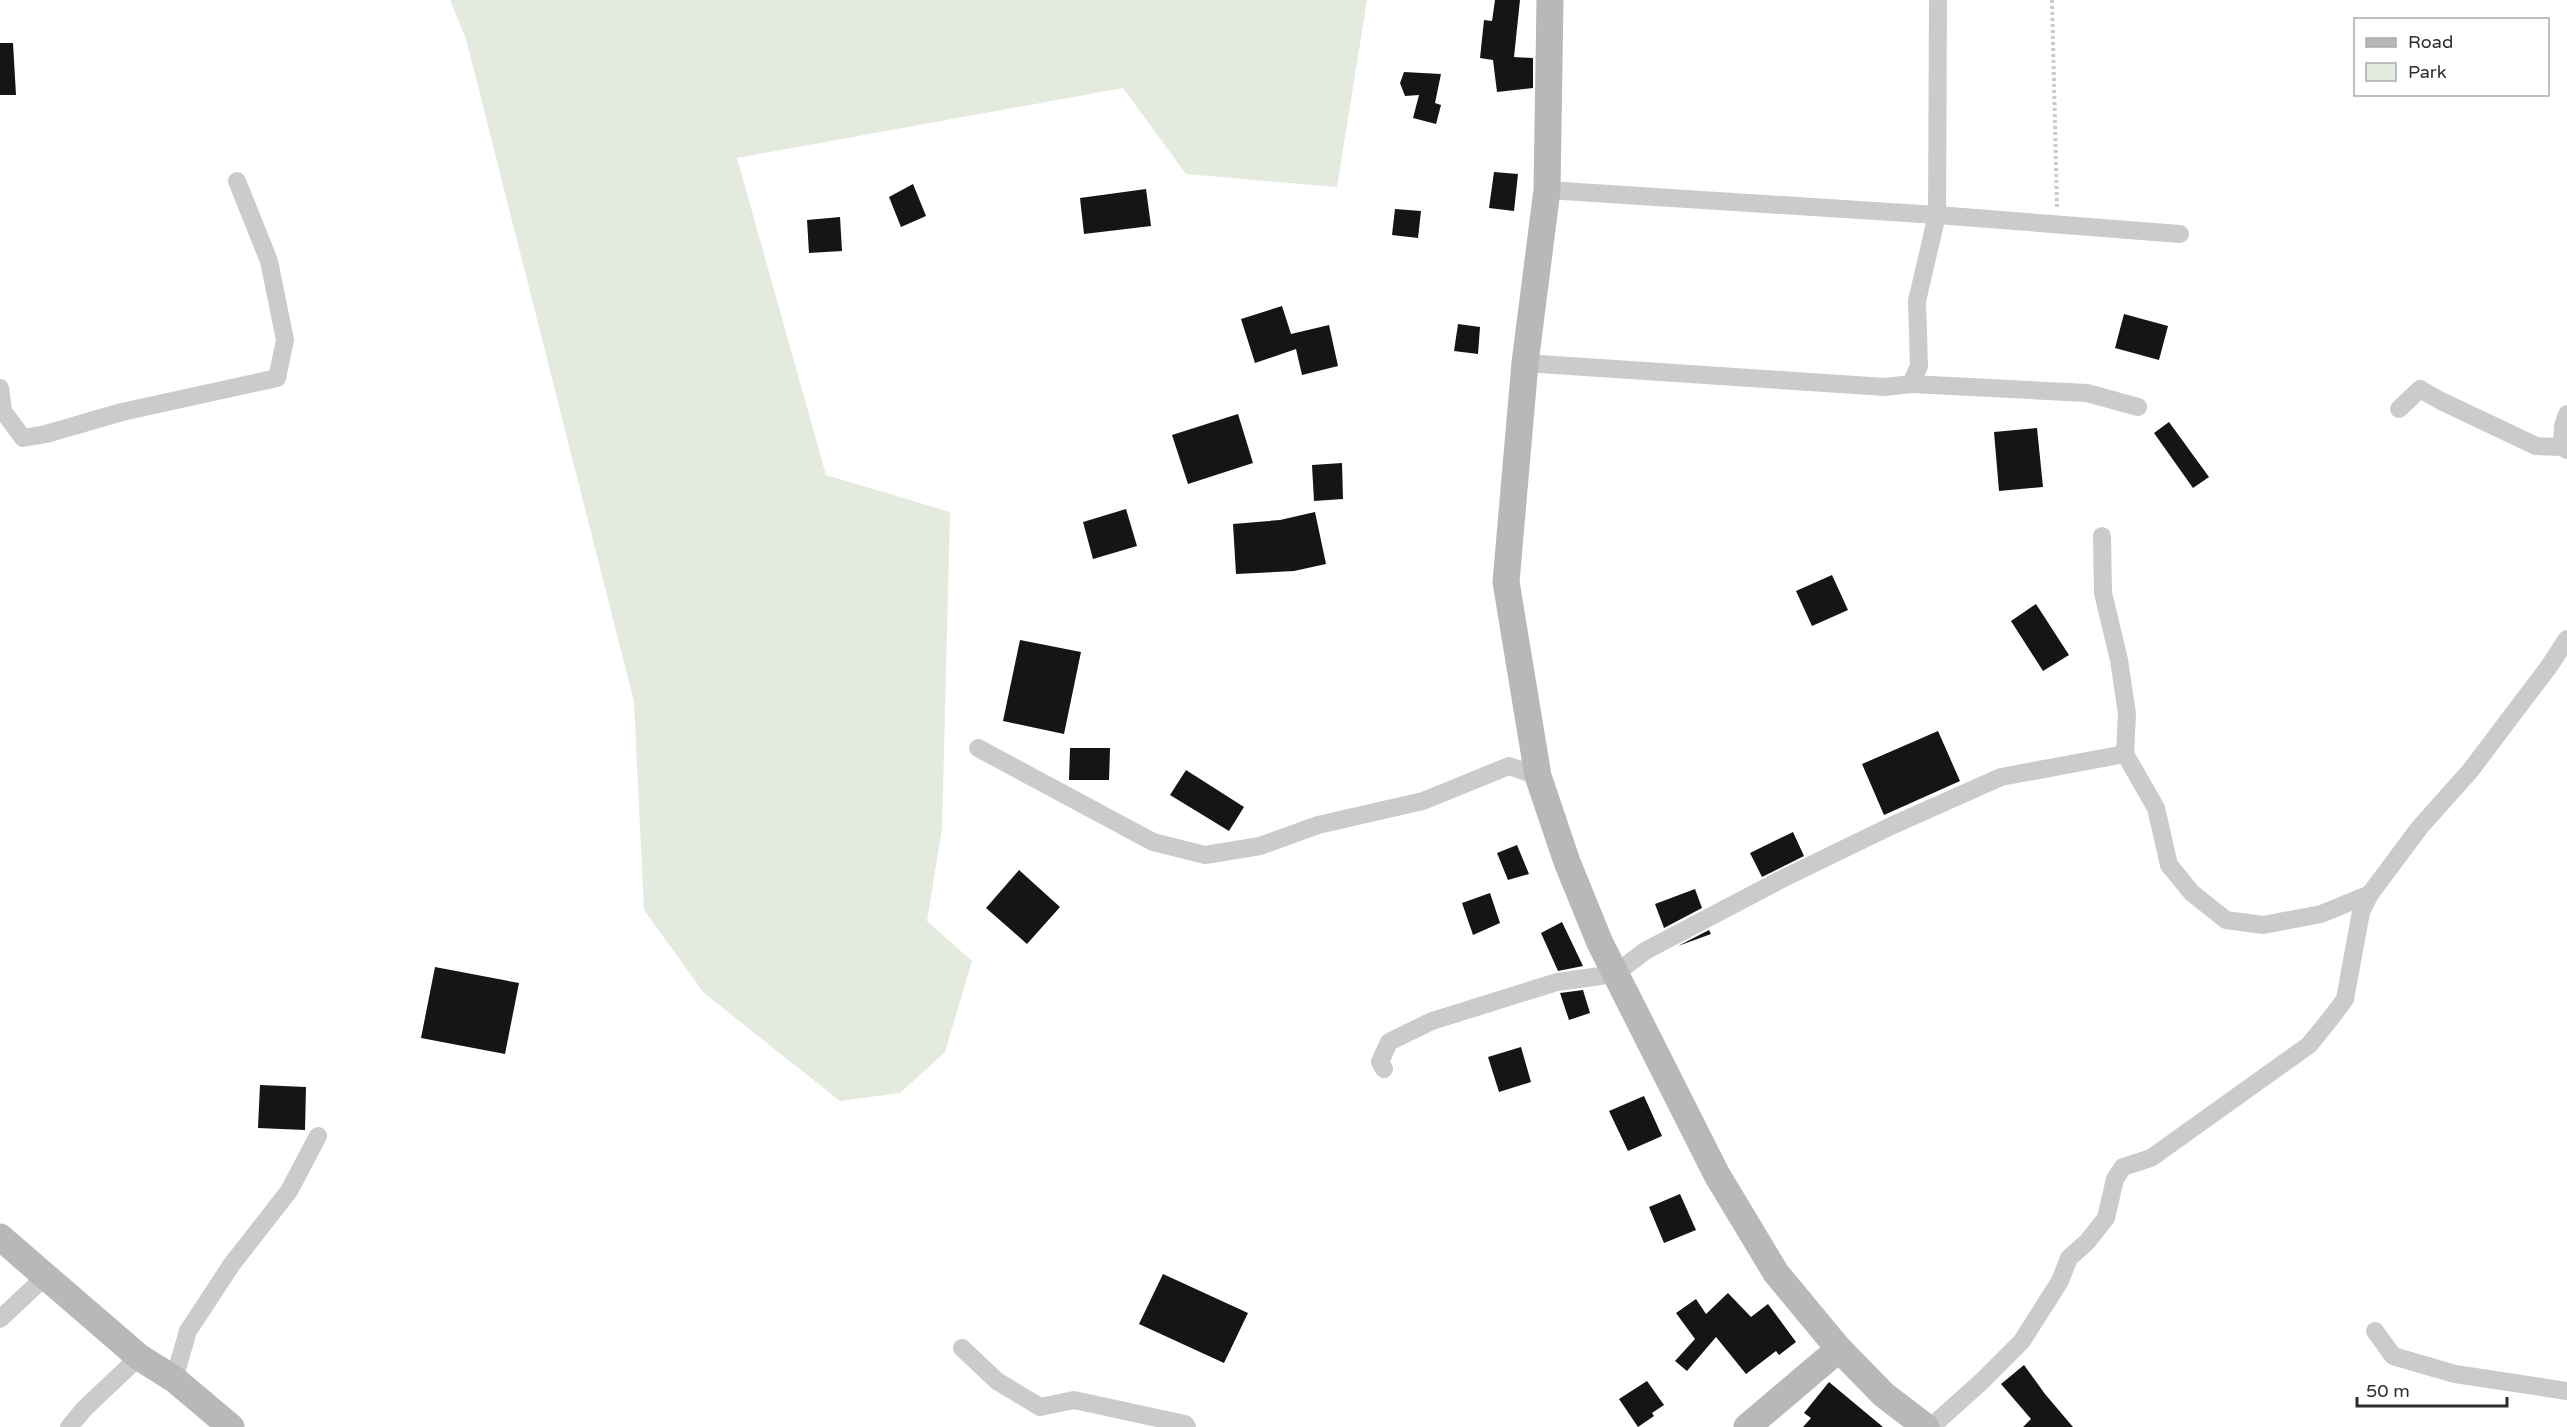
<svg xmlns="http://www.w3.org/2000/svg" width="2567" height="1427" font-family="'Varela Round',sans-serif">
	<rect width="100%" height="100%" fill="#fff"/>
	<path fill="#e4eadd" d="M 450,0 L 1367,0 L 1337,187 L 1186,174 L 1123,88 L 737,158 L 826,475 L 950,512 L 942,829 L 927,921 L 972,961 L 945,1052 L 900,1093 L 840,1101 L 704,993 L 644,910 L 634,702 L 466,39 Z"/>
	<g fill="#151515">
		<path d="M 1495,0 L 1520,0 L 1514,57 L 1533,58 L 1533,88 L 1497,92 L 1493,60 L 1480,58 L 1484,20 L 1492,21 Z"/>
		<path d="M 0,43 L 13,43 L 16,95 L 0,95 Z"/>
		<path d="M 1404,72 L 1441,74 L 1435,103 L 1441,105 L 1436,124 L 1413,118 L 1419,95 L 1405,96 L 1400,83 Z"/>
		<path d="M 1494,172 L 1518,174 L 1514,211 L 1489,208 Z"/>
		<path d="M 913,184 L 926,216 L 901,227 L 889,197 Z"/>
		<path d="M 1146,189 L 1151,226 L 1084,234 L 1080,198 Z"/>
		<path d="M 1395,209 L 1421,211 L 1418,238 L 1392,235 Z"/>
		<path d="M 840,217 L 842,251 L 809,253 L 807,220 Z"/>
		<path d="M 1282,306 L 1291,334 L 1329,325 L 1338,366 L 1302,375 L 1296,349 L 1255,363 L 1241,319 Z"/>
		<path d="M 2124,314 L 2168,326 L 2159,360 L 2115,348 Z"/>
		<path d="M 1458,324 L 1480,327 L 1478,354 L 1454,351 Z"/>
		<path d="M 1238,414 L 1253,463 L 1188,484 L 1172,435 Z"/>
		<path d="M 2169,422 L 2209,477 L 2193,488 L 2154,433 Z"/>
		<path d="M 2037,428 L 2043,487 L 1999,491 L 1994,432 Z"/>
		<path d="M 1342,463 L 1343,499 L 1314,501 L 1312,465 Z"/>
		<path d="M 1126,509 L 1137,546 L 1093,559 L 1083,522 Z"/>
		<path d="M 1315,512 L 1326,564 L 1294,571 L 1236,574 L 1233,524 L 1280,520 Z"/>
		<path d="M 1832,575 L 1848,610 L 1812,626 L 1796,591 Z"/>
		<path d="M 2036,604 L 2069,655 L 2043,671 L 2011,621 Z"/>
		<path d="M 1020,640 L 1081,652 L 1064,734 L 1003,721 Z"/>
		<path d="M 1938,731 L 1960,781 L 1884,815 L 1862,764 Z"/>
		<path d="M 1070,748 L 1110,748 L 1109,780 L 1069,780 Z"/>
		<path d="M 1186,770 L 1244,807 L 1229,831 L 1170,795 Z"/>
		<path d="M 1793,832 L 1804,856 L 1762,877 L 1750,853 Z"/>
		<path d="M 1517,845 L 1529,874 L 1508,880 L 1497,853 Z"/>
		<path d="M 1019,870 L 1060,907 L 1027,944 L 986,908 Z"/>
		<path d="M 1695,889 L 1702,908 L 1664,928 L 1655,904 Z"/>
		<path d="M 1490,893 L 1500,923 L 1473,935 L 1462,903 Z"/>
		<path d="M 1562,922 L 1583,966 L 1558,971 L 1541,933 Z"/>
		<path d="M 1709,930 L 1711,934 L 1678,946 Z"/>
		<path d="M 435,967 L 519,983 L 505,1054 L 421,1038 Z"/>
		<path d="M 1583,990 L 1590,1013 L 1569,1020 L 1560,993 Z"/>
		<path d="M 1521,1047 L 1531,1082 L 1499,1092 L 1488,1057 Z"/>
		<path d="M 260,1085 L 306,1087 L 305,1130 L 258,1128 Z"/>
		<path d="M 1644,1096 L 1662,1136 L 1628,1151 L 1609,1111 Z"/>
		<path d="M 1680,1194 L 1696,1230 L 1664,1243 L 1649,1207 Z"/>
		<path d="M 1163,1274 L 1248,1313 L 1224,1363 L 1139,1324 Z"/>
		<path d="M 1728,1293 L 1751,1317 L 1768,1304 L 1796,1342 L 1779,1355 L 1776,1351 L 1746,1374 L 1716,1337 L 1687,1371 L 1675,1361 L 1695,1339 L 1676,1313 L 1696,1299 L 1706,1314 Z"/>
		<path d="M 2024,1365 L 2045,1394 L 2073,1427 L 2023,1427 L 2031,1419 L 2001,1384 Z"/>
		<path d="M 1647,1381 L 1664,1405 L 1652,1413 L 1654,1416 L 1638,1427 L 1619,1399 Z"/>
		<path d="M 1829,1382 L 1883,1427 L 1803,1427 L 1811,1418 L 1804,1413 Z"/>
	</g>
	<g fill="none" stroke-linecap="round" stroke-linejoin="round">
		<path stroke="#cbcbcb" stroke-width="4" stroke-dasharray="3 3" stroke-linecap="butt" d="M 2052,0 L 2057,207"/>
		<g stroke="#cbcbcb" stroke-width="18">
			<path d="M 1547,190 L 1937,215 L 1938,0"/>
			<path d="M 1525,363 L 1885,387 L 1911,384 L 1919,366 L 1917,301 L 1937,215 L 2180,234"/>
			<path d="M 1911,384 L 2087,393 L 2138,407"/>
			<path d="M 0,388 L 3,411 L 23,438 L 46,434 L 122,412 L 277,378 L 285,340 L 269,261 L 237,181"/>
			<path d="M 2399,409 L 2420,389 L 2441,401 L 2536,446 L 2562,447"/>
			<path d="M 2567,414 L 2563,426 L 2562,447 L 2567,450"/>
			<path d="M 2102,536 L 2103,593 L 2119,660 L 2127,714 L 2125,754"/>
			<path d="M 978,748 L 1153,842 L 1205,855 L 1260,846 L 1318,825 L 1423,801 L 1509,766 L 1538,776"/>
			<path d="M 1384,1069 L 1380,1062 L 1389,1042 L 1432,1021 L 1557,982 L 1615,974 L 1645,951 L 1780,880 L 1891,826 L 2001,777 L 2125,754 L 2156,808 L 2169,865 L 2192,893 L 2226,920 L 2263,925 L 2321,914 L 2370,894"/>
			<path d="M 0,1319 L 47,1275"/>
			<path d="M 2375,1331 L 2393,1356 L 2455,1374 L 2567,1391"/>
			<path d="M 962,1348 L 997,1381 L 1040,1407 L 1074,1400 L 1185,1424 L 1187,1427"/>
			<path d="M 174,1379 L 188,1331 L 232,1264 L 289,1191 L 318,1136"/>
			<path d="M 69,1427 L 85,1408 L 139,1357"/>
			<path d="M 1931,1427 L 1981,1382 L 2022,1341 L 2060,1281 L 2069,1258 L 2087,1242 L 2106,1218 L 2115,1179 L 2123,1167 L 2151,1158 L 2309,1045 L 2331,1018 L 2345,999 L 2361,912 L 2370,894 L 2420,827 L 2470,771 L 2550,665 L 2567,639"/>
		</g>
		<g stroke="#b8b8b8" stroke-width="27">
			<path d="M 1550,0 L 1547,190 L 1525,363 L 1506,582 L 1538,776 L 1567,862 L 1600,943 L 1717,1175 L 1776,1273 L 1839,1349 L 1884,1395 L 1926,1427"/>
			<path d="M 0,1237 L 139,1357 L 174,1379 L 231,1427"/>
			<path d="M 1747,1427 L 1839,1349"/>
		</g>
	</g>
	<rect x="2354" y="18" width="195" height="78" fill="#ffffff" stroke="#ababab" stroke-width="1.5"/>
	<rect x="2366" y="38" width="30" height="9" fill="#b8b8b8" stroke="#ababab" stroke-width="1.5"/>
	<text x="2408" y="48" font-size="18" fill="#2e2e2e">Road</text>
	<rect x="2366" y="63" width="30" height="18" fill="#e4eadd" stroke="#ababab" stroke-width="1.5"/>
	<text x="2408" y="78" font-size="18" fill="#2e2e2e">Park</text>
	<path d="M2357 1397v9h150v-9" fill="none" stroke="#2e2e2e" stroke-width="3"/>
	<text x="2366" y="1397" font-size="18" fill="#2e2e2e" stroke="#ffffff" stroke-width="4.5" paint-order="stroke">50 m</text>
</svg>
